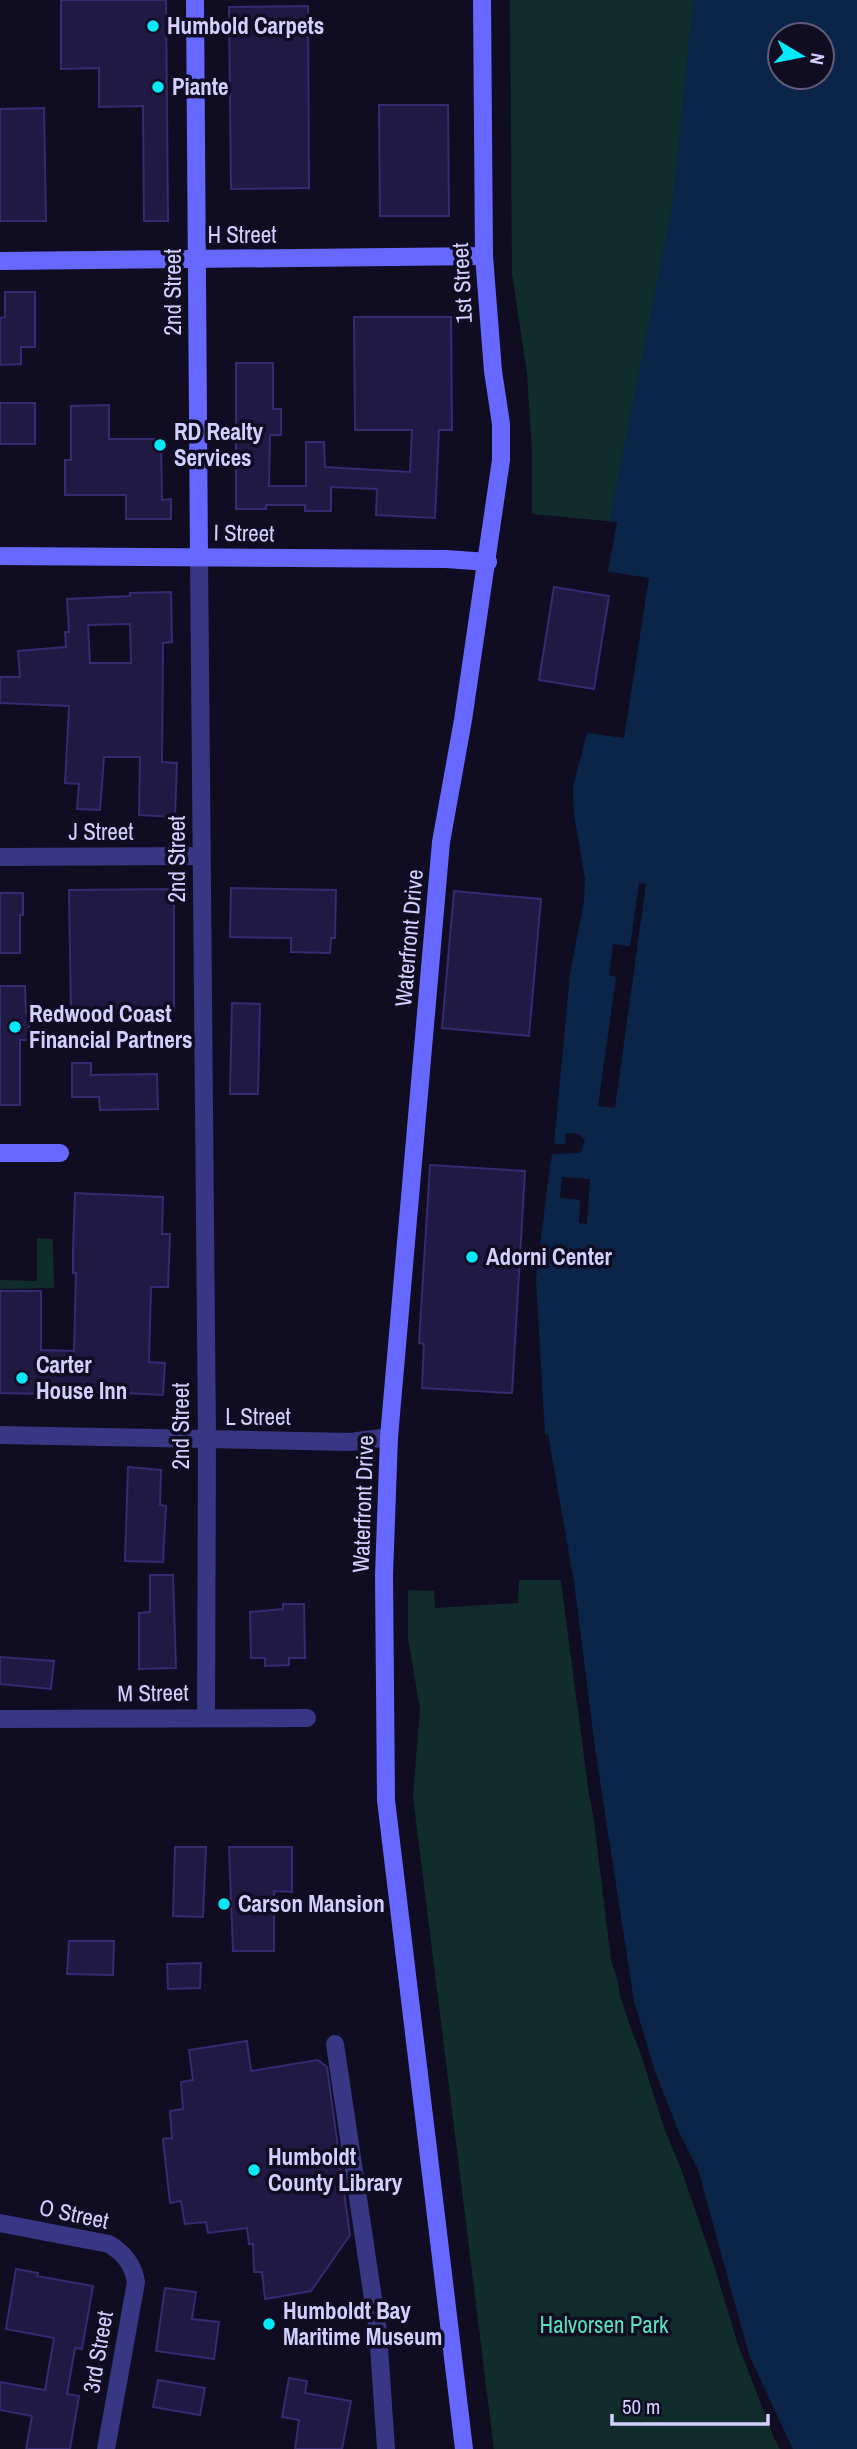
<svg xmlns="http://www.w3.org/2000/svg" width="857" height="2449" font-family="'Archivo Narrow',sans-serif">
	<rect width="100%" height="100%" fill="#100d23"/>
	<g fill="#102d2b">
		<path d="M 510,0 L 756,0 L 617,522 L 532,514 L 532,453 L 527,373 L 512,274 Z"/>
		<path d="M 37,1238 L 53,1239 L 54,1288 L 0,1289 L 0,1280 L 37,1281 Z"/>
		<path d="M 519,1580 L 564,1580 L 611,1960 L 665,2131 L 681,2169 L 740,2341 L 783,2449 L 494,2449 L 413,1797 L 420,1709 L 408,1638 L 408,1590 L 434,1591 L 435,1608 L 518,1603 Z"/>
	</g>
	<path fill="#0b2549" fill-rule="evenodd" d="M 693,0 L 857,0 L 857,2449 L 784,2449 L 740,2341 L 686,2161 L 625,2006 L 531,1353 L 533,1305 L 527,1297 L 529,1261 L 536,1252 L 543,1154 L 548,1138 L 557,1055 L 557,1015 L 574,893 L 559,836 L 559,815 L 566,791 L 569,759 L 579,731 L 617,522 L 609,521 L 672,206 ZM 780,35 L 822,35 L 822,77 L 780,77 Z"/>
	<g fill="#100d23">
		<path d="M 604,571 L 649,578 L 624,738 L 587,733 L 573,787 L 574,815 L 585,878 L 584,901 L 570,974 L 554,1144 L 566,1144 L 565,1133 L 578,1134 L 585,1140 L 582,1150 L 579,1153 L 552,1154 L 549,1174 L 536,1279 L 545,1434 L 548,1434 L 574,1582 L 595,1748 L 634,2001 L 655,2071 L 678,2130 L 698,2169 L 749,2355 L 793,2449 L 780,2449 L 774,2438 L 737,2342 L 683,2162 L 632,2032 L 620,1996 L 596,1827 L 589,1795 L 560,1574 L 537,1435 L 540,1434 L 531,1353 L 532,1305 L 527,1297 L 529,1261 L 536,1252 L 543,1154 L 540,1152 L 548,1138 L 557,1055 L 557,1015 L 574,893 L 559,836 L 559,815 L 566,791 L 569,759 L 579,732 L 576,731 Z"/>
		<path d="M 639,883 L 646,884 L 615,1108 L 598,1106 L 616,977 L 609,975 L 613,944 L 630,946 Z"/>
		<path d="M 562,1177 L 590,1179 L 587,1224 L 579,1223 L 580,1200 L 560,1198 Z"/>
	</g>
	<g fill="#201944" stroke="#362a71" stroke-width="2" fill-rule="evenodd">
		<path d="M 61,0 L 166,0 L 168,221 L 144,221 L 143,106 L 99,107 L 99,68 L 61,69 Z"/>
		<path d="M 308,6 L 309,188 L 231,189 L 229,7 Z"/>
		<path d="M 379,105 L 448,105 L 449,216 L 380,216 Z"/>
		<path d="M 44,108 L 46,221 L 0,221 L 0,109 Z"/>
		<path d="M 5,292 L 35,292 L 35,347 L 21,347 L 21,364 L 0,365 L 0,318 L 5,317 Z"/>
		<path d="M 354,317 L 451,317 L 452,430 L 439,430 L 435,518 L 376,515 L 377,489 L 331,487 L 331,511 L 305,511 L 305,505 L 266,505 L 266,509 L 236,509 L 236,363 L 273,363 L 273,409 L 281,409 L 281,435 L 270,435 L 269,486 L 306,486 L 306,442 L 324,442 L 325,467 L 410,472 L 412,430 L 355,430 Z"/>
		<rect x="0" y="403" width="35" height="41"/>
		<path d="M 109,405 L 109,439 L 161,439 L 162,500 L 171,499 L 171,519 L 126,519 L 126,495 L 65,495 L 65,460 L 71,460 L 71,406 Z"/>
		<path d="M 554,587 L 609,596 L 594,689 L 539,680 Z"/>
		<path d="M 171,592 L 172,642 L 163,643 L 162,762 L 177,763 L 175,817 L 139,815 L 140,757 L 104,757 L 100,810 L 77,809 L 79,784 L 65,783 L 69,706 L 0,703 L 0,677 L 20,677 L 18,651 L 66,647 L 65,632 L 69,632 L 67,599 L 130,596 L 130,593 ZM 130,624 L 131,663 L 90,663 L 88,625 Z"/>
		<path d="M 231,888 L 336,890 L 335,938 L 331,938 L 330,953 L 291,952 L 291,938 L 230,937 Z"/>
		<path d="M 174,889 L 174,1012 L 71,1013 L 69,890 Z"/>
		<path d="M 454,891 L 541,899 L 529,1036 L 442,1028 Z"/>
		<path d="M 0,893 L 23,893 L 23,915 L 20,915 L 20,953 L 0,953 Z"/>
		<path d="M 0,986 L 25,986 L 26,1013 L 29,1013 L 29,1040 L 20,1040 L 20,1105 L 0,1105 Z"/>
		<path d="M 232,1003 L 260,1004 L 258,1094 L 230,1094 Z"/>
		<path d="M 72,1063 L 91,1063 L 91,1075 L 157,1074 L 158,1109 L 100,1110 L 99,1097 L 72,1097 Z"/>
		<path d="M 430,1165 L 525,1171 L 512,1393 L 422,1388 L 424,1344 L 419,1343 Z"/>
		<path d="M 75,1193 L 163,1197 L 162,1234 L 170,1234 L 168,1287 L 151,1287 L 149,1362 L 165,1363 L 163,1395 L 44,1389 L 44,1394 L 0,1393 L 0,1291 L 41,1291 L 41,1350 L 74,1351 L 76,1273 L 73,1273 L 73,1249 Z"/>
		<path d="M 128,1467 L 161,1470 L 160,1505 L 166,1506 L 163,1562 L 125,1561 Z"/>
		<path d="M 150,1575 L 173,1575 L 176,1668 L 139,1669 L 139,1613 L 150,1612 Z"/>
		<path d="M 283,1604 L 304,1604 L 305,1658 L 289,1658 L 289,1665 L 265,1666 L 265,1658 L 251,1658 L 250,1612 L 283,1609 Z"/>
		<path d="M 0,1657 L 54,1661 L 51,1689 L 0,1684 Z"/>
		<path d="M 175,1847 L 206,1847 L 203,1917 L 173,1916 Z"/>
		<path d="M 229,1847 L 292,1847 L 292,1892 L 274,1891 L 274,1951 L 233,1951 Z"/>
		<path d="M 69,1941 L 114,1941 L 113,1975 L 67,1974 Z"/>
		<path d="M 201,1963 L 200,1988 L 168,1989 L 167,1964 Z"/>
		<path d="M 247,2041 L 251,2071 L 318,2060 L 327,2067 L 350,2235 L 311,2291 L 265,2299 L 262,2272 L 254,2272 L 253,2244 L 249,2244 L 247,2228 L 208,2233 L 206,2222 L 185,2224 L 181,2201 L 170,2203 L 163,2139 L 172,2138 L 170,2111 L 183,2109 L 181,2082 L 193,2080 L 189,2050 Z"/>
		<path d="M 16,2269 L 38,2273 L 37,2276 L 93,2286 L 82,2349 L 75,2348 L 67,2394 L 79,2396 L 70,2449 L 26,2449 L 32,2416 L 0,2410 L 0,2382 L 45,2390 L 54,2338 L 6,2329 Z"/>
		<path d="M 165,2288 L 196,2292 L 192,2319 L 219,2322 L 214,2359 L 156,2351 Z"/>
		<path d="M 289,2378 L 307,2381 L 305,2393 L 351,2401 L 342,2449 L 295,2449 L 299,2420 L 282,2417 Z"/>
		<path d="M 158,2380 L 205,2388 L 200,2415 L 153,2407 Z"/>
	</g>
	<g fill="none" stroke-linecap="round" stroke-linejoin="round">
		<g stroke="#373783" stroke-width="18">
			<path d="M 199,557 L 207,1441 L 206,1717"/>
			<path d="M 0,857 L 201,856"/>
			<path d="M 0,1435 L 350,1442 L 389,1437"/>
			<path d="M 0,1719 L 307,1718"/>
			<path d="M 335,2044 L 378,2332 L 386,2449"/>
			<path d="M 0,2223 L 109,2244 C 124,2253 133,2264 136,2282 L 106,2449"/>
		</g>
		<g stroke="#6668ff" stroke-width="18">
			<path d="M 195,0 L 199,557"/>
			<path d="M 0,261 L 484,256"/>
			<path d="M 0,556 L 446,559 L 488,562"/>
			<path d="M 0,1153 L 60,1153"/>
			<path d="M 464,2449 L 386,1800 L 384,1575 L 389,1437 L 441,842 L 463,720 L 501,460 L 501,424 L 493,371 L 484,256 L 482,0"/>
		</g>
	</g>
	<g fill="#00eafa" stroke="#100d23" stroke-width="2.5">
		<circle cx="153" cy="26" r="7"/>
		<circle cx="158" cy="87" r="7"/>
		<circle cx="160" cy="445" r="7"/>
		<circle cx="15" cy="1027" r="7"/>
		<circle cx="472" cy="1257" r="7"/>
		<circle cx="22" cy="1378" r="7"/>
		<circle cx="224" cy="1904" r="7"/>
		<circle cx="254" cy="2170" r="7"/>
		<circle cx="269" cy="2324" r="7"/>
	</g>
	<g text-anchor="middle" stroke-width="7" stroke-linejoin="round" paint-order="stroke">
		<g font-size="23" font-weight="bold" fill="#d3cfff" stroke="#100d23" text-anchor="start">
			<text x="167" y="34">Humbold Carpets</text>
			<text x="172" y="95">Piante</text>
			<text x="174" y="440">RD Realty<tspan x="174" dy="26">Services</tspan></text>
			<text x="29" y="1022">Redwood Coast<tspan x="29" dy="26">Financial Partners</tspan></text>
			<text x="486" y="1265">Adorni Center</text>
			<text x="36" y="1373">Carter<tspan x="36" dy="26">House Inn</tspan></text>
			<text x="238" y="1912">Carson Mansion</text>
			<text x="268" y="2165">Humboldt<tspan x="268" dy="26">County Library</tspan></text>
			<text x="283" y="2319">Humboldt Bay<tspan x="283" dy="26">Maritime Museum</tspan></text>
		</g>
		<g font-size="23" fill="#d3cfff" stroke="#100d23">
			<text x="242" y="243">H Street</text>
			<text transform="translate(462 283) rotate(-93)" y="8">1st Street</text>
			<text transform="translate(173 292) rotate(-90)" y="8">2nd Street</text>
			<text transform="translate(244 533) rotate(1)" y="8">I Street</text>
			<text x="101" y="840">J Street</text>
			<text transform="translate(177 859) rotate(-90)" y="8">2nd Street</text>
			<text transform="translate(409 938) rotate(-85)" y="8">Waterfront Drive</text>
			<text x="258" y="1425">L Street</text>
			<text transform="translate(181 1426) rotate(-90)" y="8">2nd Street</text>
			<text transform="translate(363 1504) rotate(-88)" y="8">Waterfront Drive</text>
			<text transform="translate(153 1693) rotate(-1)" y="8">M Street</text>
			<text transform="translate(74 2214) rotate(12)" y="8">O Street</text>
			<text transform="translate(98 2352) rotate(-80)" y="8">3rd Street</text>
		</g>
		<g font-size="23" fill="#58e2ba" stroke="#100d23">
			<text x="604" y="2333">Halvorsen Park</text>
		</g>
	</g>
	<g transform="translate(801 56) rotate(100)"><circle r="33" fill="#100d23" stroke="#5e5b7b" stroke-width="2"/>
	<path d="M0-5L12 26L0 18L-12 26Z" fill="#00eafa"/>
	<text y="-10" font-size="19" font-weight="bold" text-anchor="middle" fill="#d3cfff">N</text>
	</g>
	<path d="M612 2414v10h156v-10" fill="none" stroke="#d3cfff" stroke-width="3.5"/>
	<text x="622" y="2414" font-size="21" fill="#d3cfff" stroke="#100d23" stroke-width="5" paint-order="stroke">50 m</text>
</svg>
